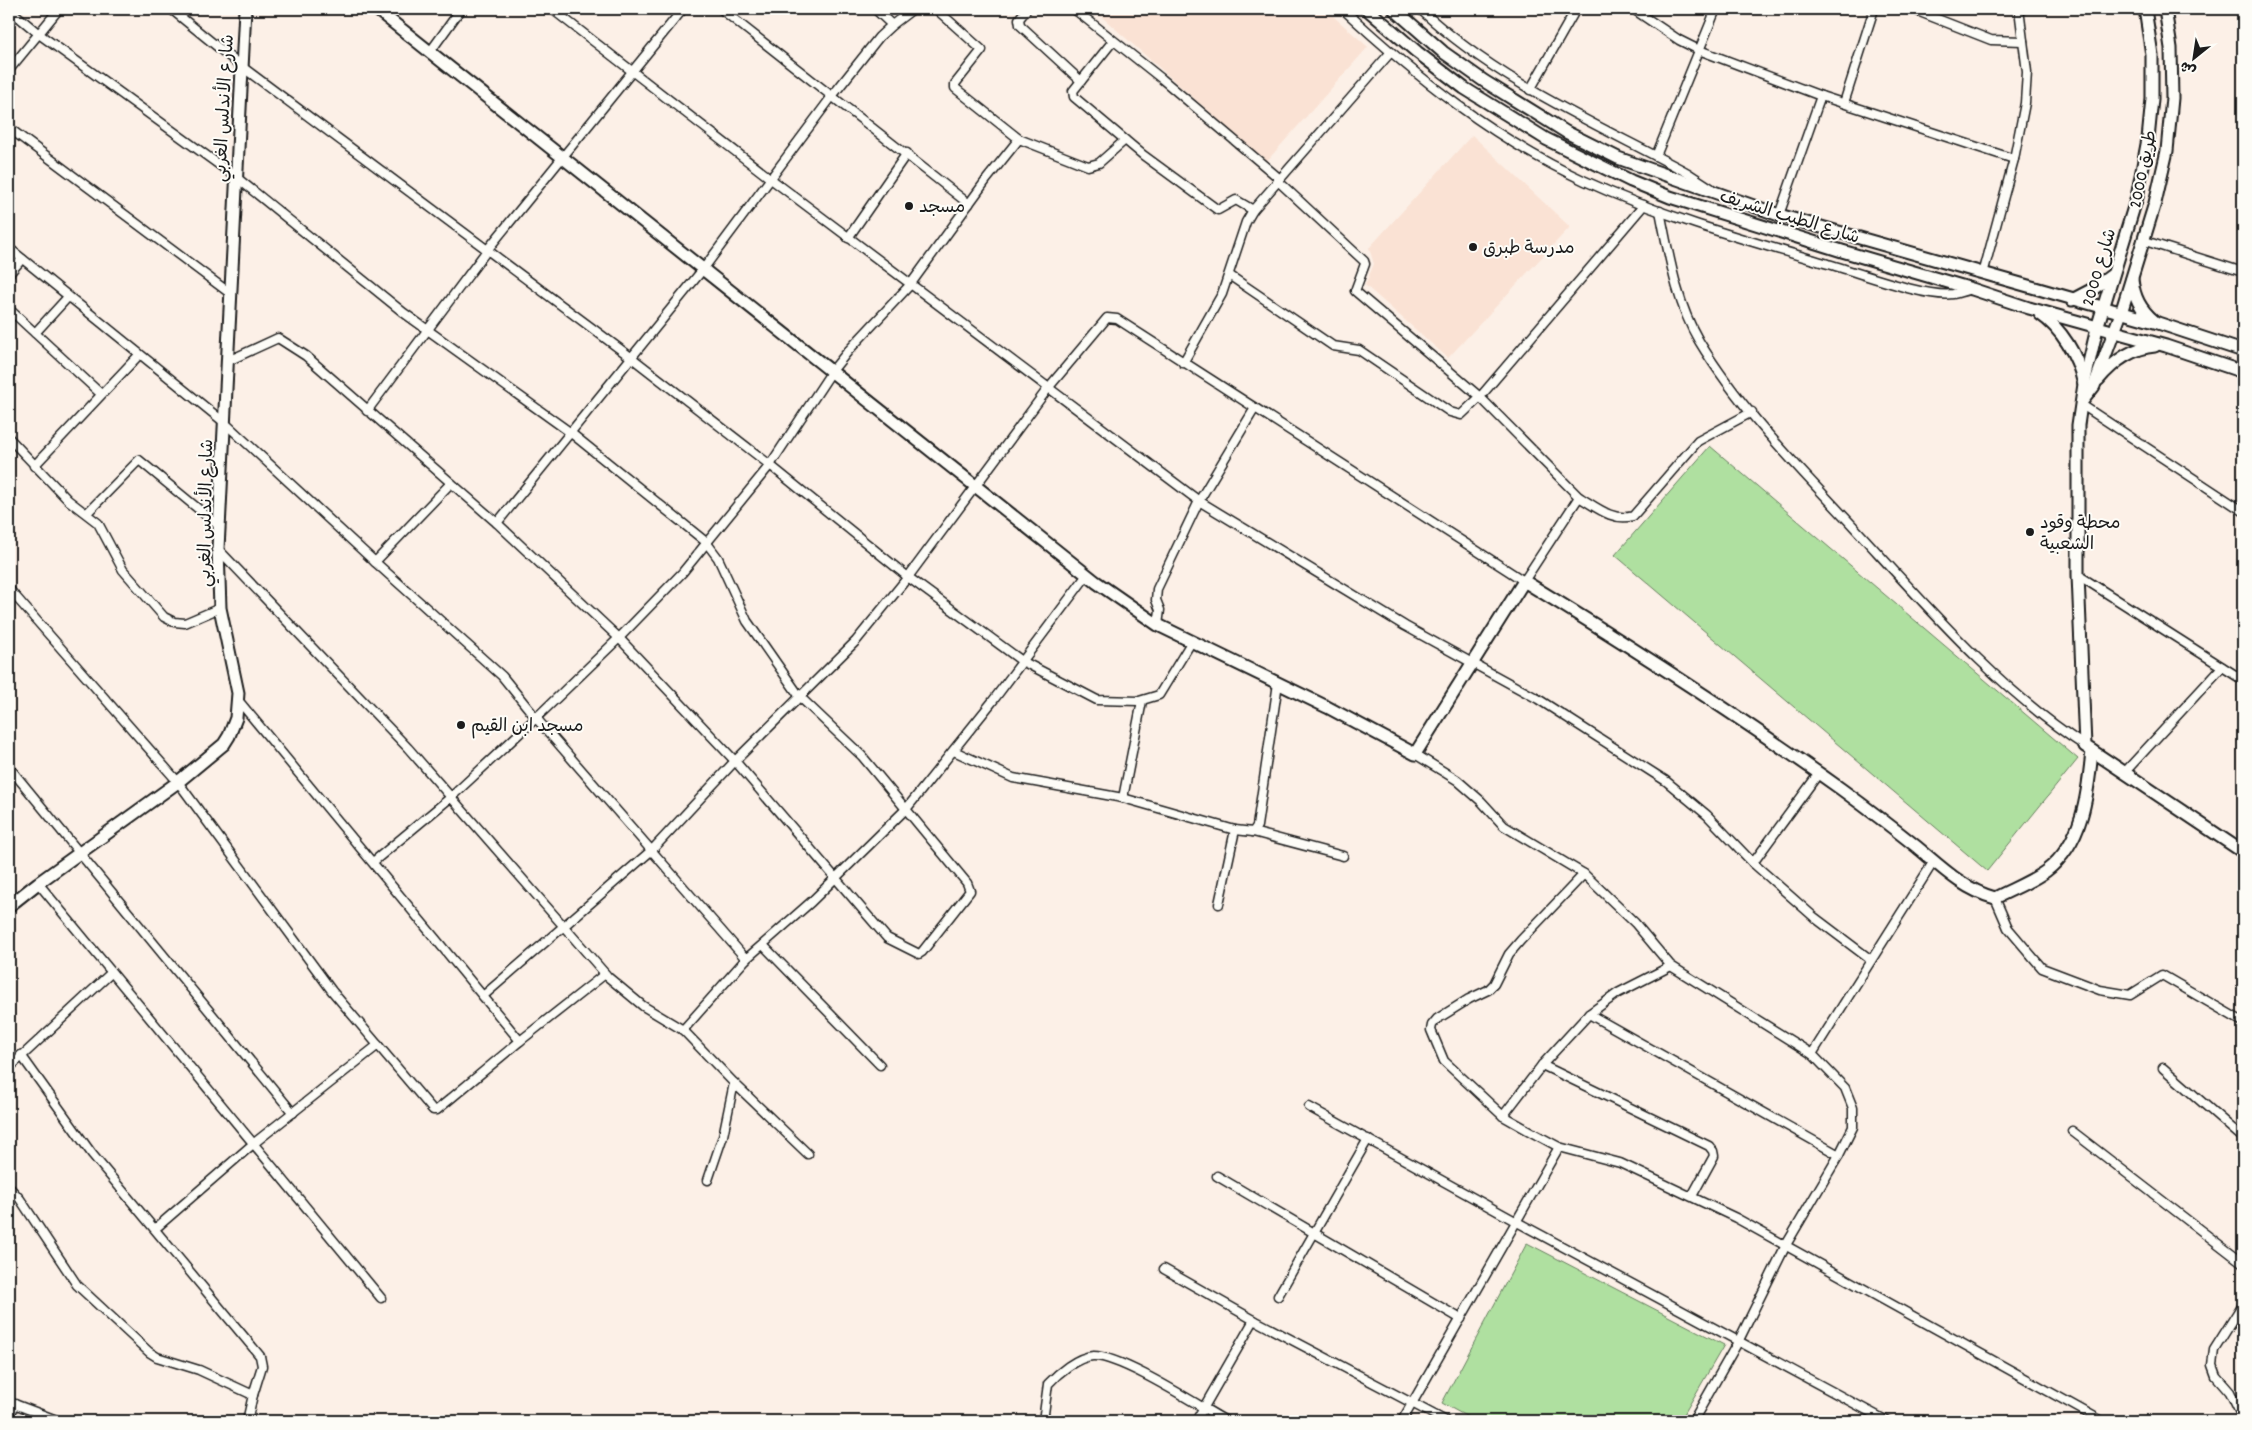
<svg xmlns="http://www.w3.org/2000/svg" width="2252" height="1430" font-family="Dekko,'Playpen Sans Arabic',sans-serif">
	<rect width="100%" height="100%" fill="#fcf0e7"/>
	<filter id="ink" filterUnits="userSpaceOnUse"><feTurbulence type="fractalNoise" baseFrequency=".02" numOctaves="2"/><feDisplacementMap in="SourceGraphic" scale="10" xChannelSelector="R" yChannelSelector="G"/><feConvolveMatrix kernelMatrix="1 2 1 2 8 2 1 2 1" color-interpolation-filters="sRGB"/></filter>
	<g filter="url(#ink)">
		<g fill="#fae2d4">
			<path d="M 1093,9 L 1325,9 L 1368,47 L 1266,162 Z"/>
			<path d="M 1472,135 L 1570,227 L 1448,358 L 1365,285 L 1374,264 L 1369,248 Z"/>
		</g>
		<g fill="#afe0a0" stroke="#667e5e">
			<path d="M 1710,446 L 2078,759 L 1987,871 L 1615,555 Z"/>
			<path d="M 1527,1243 L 1724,1345 L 1680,1421 L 1475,1421 L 1442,1403 Z"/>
		</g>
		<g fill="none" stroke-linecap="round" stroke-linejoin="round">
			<defs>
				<g id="street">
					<path d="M 9,9 L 39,34 L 236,177 L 404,313 L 571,433 L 706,542 L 718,558 L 747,621 L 800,697 L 862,756 L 967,883 L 970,891 L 922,952 L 919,954 L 887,938 L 735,761 L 619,638 L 497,523 L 306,356 L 278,338 L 228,361"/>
					<path d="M 171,9 L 241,66 L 632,358 L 770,465 L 908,577 L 1022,661 L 1097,700 L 1139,701 L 1159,695 L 1192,641"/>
					<path d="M 552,9 L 771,179 L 1199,501 L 1405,626 L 1538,699 L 1666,781 L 1707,815 L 1753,863 L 1814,917 L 1871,960"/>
					<path d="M 721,9 L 969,204"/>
					<path d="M 936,9 L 982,50 L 955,84 L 955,88 L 1019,139"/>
					<path d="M 1027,9 L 1019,19 L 1020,25 L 1081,81"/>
					<path d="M 1074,9 L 1162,79 L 1280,179"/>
					<path d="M 1343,9 C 1415,76 1495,140 1585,181 C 1663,217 1746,240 1828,264 C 1858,272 1925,298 1953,294 C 1959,293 1965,291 1971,289"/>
					<path d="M 1420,9 C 1498,82 1595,123 1688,173 L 1711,188"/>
					<path d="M 1633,9 L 1679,40 L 1699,50 L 1821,96 L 2014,159"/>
					<path d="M 1912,9 L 1991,40 L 2023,41"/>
					<path d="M 892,25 L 913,9"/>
					<path d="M 1113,41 L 1073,91 L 1074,97 L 1143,155 L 1218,210 L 1236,200 L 1253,210"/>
					<path d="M 430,52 L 461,9"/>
					<path d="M 9,70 L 59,9"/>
					<path d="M 1530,90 L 1576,9"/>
					<path d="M 1844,103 L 1874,9"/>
					<path d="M 9,128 L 231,294"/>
					<path d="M 1656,156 L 1716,9"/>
					<path d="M 1660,211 C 1669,255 1676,302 1699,341 C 1740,409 1799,468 1853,526 C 1925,604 1996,688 2085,746"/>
					<path d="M 1779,215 L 1821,96"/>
					<path d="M 848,238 L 907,153"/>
					<path d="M 2142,240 L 2243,272"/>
					<path d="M 9,248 L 225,423 L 375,562 L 502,676 L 536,718 L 746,959"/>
					<path d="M 9,274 L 22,259"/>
					<path d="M 1983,274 L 2014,159 L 2025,103 L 2027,72 L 2019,9"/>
					<path d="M 1229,275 L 1333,346 L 1359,350 L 1450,412 L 1461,415 L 1480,397 L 1644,205"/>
					<path d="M 9,309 L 101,394"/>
					<path d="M 35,333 L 68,297"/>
					<path d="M 1183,363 L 1222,294 L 1246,222 L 1253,210 L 1391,52"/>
					<path d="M 2082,405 L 2243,511"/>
					<path d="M 367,411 L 488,249 L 683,9"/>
					<path d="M 9,438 L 68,500 L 98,523 L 123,570 L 164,617 L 174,622 L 185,623 L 220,608"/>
					<path d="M 34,466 L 139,355"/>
					<path d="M 1579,497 C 1596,507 1613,522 1633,516 L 1698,441 L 1752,412"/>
					<path d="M 87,513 L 139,460 L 219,526"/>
					<path d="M 497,523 L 704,268 L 833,95 L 879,37 L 892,25 L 875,9"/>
					<path d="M 218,549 L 408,748 L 608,977 L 643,1006 L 683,1030 L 746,959 L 811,902 L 907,808 L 992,702 L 1087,575"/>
					<path d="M 375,562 L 451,483"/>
					<path d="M 2078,575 L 2243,680"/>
					<path d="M 9,589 L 178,782 L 332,991 L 433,1110 L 437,1110 L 520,1041"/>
					<path d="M 1158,625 L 1160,610 L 1156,600 L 1157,589 L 1199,501 L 1255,408"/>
					<path d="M 238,700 L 520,1041 L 605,974"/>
					<path d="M 954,751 L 1013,778 L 1123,798 L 1235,830 L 1253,832 L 1343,856"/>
					<path d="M 1415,754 L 1457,780 L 1481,801 L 1504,826 L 1584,874 L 1635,923 L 1671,966 L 1812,1054 L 1845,1088 L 1853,1108 L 1853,1127 L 1839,1155 L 1786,1245 L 1738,1342 L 1693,1421"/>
					<path d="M 9,767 L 293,1113"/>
					<path d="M 2124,773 L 2222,667"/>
					<path d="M 1123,798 L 1142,701"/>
					<path d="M 1253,832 L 1257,826 L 1278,683"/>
					<path d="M 373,862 L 450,798 L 536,718 L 619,638 L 682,573 L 770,465 L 832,371 L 849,350 L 910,285 L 987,179 L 1019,139 L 1088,166 L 1099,163 L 1125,140"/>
					<path d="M 1753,863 L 1819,773"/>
					<path d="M 1584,874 L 1521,940 L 1509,954 L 1494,984 L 1488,990 L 1469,999 L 1437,1019 L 1432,1025 L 1431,1030 L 1444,1061 L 1503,1116 L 1533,1133 L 1559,1147 L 1620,1163 L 1736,1218 L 2102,1421"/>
					<path d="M 38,883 L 381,1298"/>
					<path d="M 1995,898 L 2008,928 L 2042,968 L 2100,990 L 2130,995 L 2162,975 L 2243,1022"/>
					<path d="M 1219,904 L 1235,830"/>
					<path d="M 763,945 L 880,1065"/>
					<path d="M 483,996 L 652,850 L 735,761 L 856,641 L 908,577 L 1049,387 L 1107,318 L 1117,319 L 1524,581 L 1579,497 L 1480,397 L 1355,291 L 1365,264 L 1364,261 L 1278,181"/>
					<path d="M 1589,1014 L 1839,1155"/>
					<path d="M 683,1030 L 734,1083 L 723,1136 L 708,1180"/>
					<path d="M 1812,1054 L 1934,861"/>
					<path d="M 21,1055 L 92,1154 L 260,1356 L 262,1366 L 253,1395"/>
					<path d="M 1542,1065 L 1709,1146 L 1713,1151 L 1714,1156 L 1692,1196"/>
					<path d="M 9,1068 L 111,973"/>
					<path d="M 2163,1068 L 2243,1138"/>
					<path d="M 734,1083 L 808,1154"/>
					<path d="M 1309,1107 L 1517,1222 L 1887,1421"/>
					<path d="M 1503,1116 L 1542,1065 L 1589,1014 L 1618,993 L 1671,966"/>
					<path d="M 2072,1131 L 2243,1263"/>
					<path d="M 1217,1176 L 1461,1319"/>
					<path d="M 9,1187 L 20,1199 L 77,1285 L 149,1352 L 157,1357 L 199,1370 L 253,1395 L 247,1421"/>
					<path d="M 156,1228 L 253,1144 L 378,1045"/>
					<path d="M 1164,1269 L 1254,1320 L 1446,1421"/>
					<path d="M 1278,1296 L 1368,1139"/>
					<path d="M 2243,1304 L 2214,1350 L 2212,1365 L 2216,1376 L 2230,1392 L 2243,1419"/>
					<path d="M 9,1402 L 59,1421"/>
					<path d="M 9,1418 L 15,1404"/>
					<path d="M 1043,1421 L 1048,1384 C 1058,1373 1077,1357 1093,1356 C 1121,1355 1199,1406 1226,1421"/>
					<path d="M 1196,1421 L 1254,1320"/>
					<path d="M 1402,1421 L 1559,1147"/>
				</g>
				<g id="secondary">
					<path d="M 376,9 L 1096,582 L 1158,625 L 1327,707 L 1415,754 L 1524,581 C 1632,647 1739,716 1841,789 C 1867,808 1892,827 1917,847 C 1941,867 1964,890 1995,898 C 2012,889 2031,882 2046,871 C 2083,843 2088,794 2092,751"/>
					<path d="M 1367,9 L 1417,52 L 1464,88 L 1546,139 L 1631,181 L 1670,197 L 1842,251 L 1972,289 L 2029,308 L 2166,346 L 2243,372"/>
					<path d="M 1394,9 L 1443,52 L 1484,81 L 1566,132 L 1618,158 L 1779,215 L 2158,323 L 2243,351"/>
					<path d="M 2145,9 L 2152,55 L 2152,99 L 2148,139 L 2137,197 L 2097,328 L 2084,384 L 2078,425 L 2078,575 L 2085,746 L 2243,852"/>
					<path d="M 2132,279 C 2134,297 2140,309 2154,321"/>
					<path d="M 2072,300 L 2093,289 L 2112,275"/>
					<path d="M 2040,314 C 2061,328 2078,356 2083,381"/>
					<path d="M 2098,380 C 2113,362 2131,348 2155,346"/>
					<path d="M 2083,400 L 2094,386 L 2121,313 L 2155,203 L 2167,151 L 2172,98 L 2171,48 L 2165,9"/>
					<path d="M 9,906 L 38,883 L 178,782 L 224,744 L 229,736 L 236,718 L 238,693 L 220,608 L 218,549 L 245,9"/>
				</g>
			</defs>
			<use href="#street" stroke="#1c1c1c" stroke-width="11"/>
			<use href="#secondary" stroke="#1c1c1c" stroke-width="15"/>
			<use href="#street" stroke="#fdfcf7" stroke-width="8"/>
			<use href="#secondary" stroke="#fdfcf7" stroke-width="11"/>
		</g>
	</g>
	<g fill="#1c1c1c" stroke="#fdfcf7" stroke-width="2">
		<circle cx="909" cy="206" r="5"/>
		<circle cx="1473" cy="247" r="5"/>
		<circle cx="2030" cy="532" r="5"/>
		<circle cx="461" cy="725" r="5"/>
	</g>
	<g text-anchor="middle" stroke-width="4" stroke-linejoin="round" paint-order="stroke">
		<g font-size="18" fill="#1c1c1c" stroke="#fdfcf7">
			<text transform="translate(223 108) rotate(-87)" y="6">شارع الأندلس الغربي</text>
			<text transform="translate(2142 169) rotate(-78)" y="6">طريق 2000</text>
			<text transform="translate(1790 216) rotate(17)" y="6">شارع الطيب الشريف</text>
			<text transform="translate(2098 267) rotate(-73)" y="6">شارع 2000</text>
			<text transform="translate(205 513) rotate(-89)" y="6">شارع الأندلس الغربي</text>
		</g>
		<g font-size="18" fill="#1c1c1c" stroke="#fdfcf7" text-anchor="start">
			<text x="919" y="212">مسجد</text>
			<text x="1483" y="253">مدرسة طبرق</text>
			<text x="2040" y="528">محطة وقود<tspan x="2040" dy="21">الشعبية</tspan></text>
			<text x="471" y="731">مسجد ابن القيم</text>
		</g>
	</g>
	<rect width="2252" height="1430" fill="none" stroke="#fdfcf7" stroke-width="30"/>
	<rect x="15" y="15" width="2222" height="1400" fill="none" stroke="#1c1c1c" stroke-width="2" filter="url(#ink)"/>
	<g transform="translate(2194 58) rotate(210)" stroke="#fdfcf7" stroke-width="4" paint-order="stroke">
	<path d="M0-4L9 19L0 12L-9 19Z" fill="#1c1c1c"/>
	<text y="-8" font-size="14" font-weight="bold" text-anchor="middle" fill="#1c1c1c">ش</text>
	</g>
</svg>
